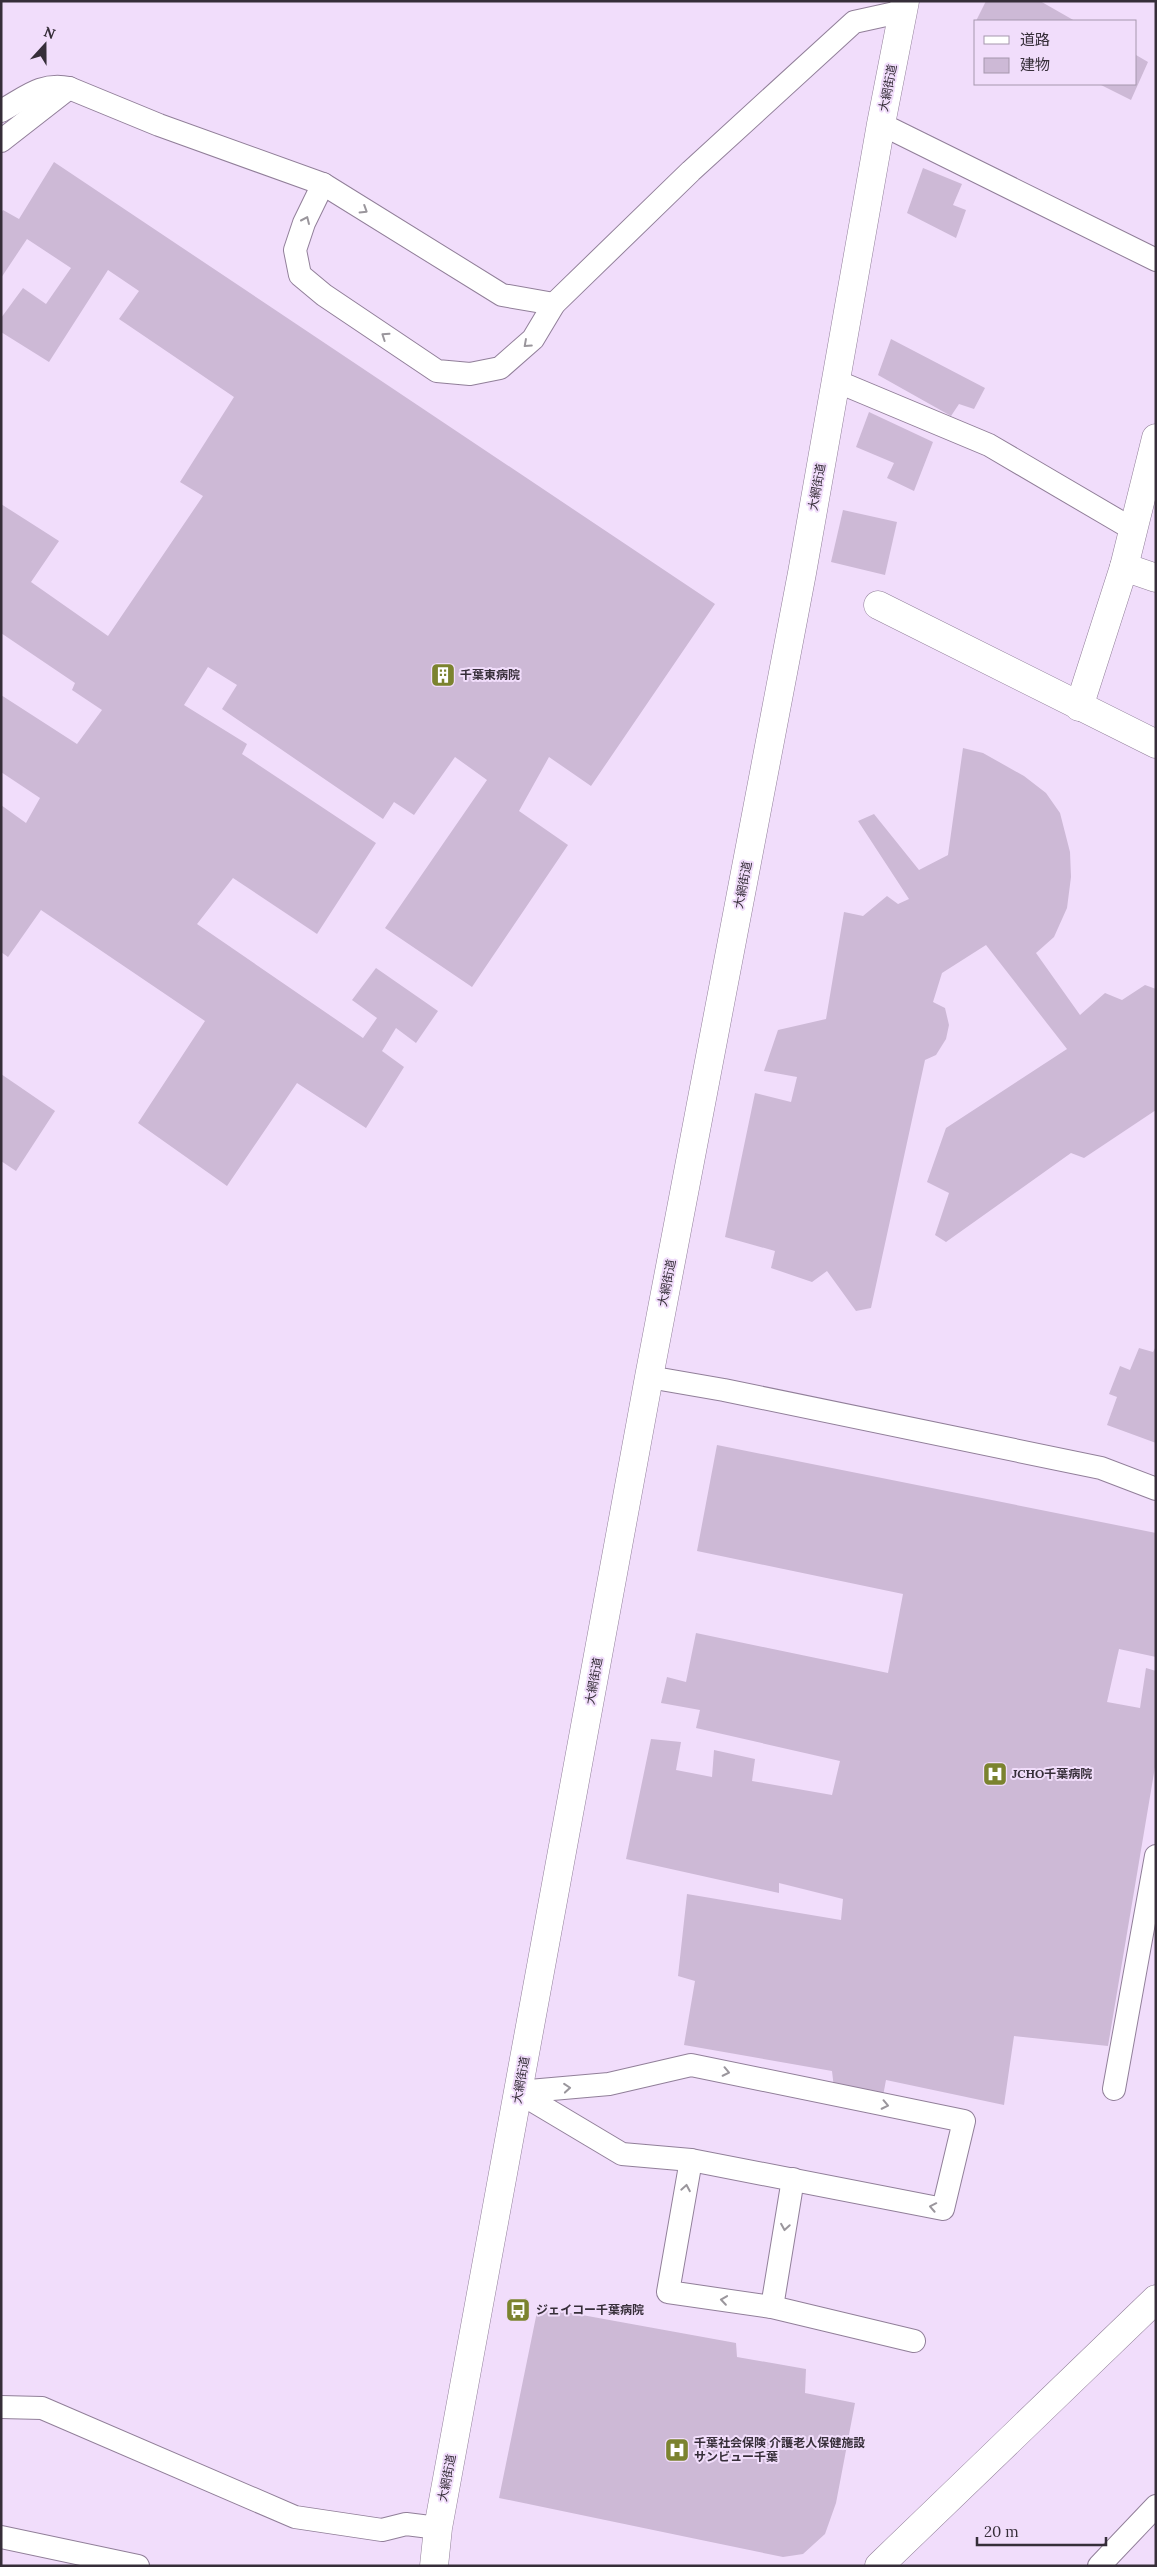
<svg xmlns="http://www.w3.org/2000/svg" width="1157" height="2567" font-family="Lora,'Noto Sans JP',serif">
	<rect width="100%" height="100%" fill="#f1ddfb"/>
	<g fill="#cdb9d6">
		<path d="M 986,1 L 1040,1 L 1075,21 L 976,21 Z"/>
		<path d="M 1136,55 L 1148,62 L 1131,100 L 1099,84 L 1136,84 Z"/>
		<path d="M 54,162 L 715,604 L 591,786 L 549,757 L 519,811 L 568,845 L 472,987 L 385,928 L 487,780 L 455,757 L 414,815 L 394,802 L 383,819 L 222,709 L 237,685 L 208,667 L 184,705 L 247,744 L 242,754 L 376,843 L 317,934 L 233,878 L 197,924 L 363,1038 L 377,1018 L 352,1000 L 376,968 L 438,1011 L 416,1043 L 396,1028 L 382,1051 L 404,1067 L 366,1128 L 297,1083 L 227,1186 L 138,1123 L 205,1021 L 41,910 L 8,957 L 1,952 L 1,805 L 26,823 L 40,798 L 1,772 L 1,695 L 77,744 L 102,710 L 72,690 L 75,683 L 1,633 L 1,504 L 59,541 L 31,582 L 108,636 L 203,496 L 180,482 L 234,397 L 119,319 L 139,291 L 108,270 L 49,362 L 1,332 L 1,318 L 23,288 L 46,304 L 71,268 L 27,239 L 1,278 L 1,213 L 3,210 L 19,219 Z"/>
		<path d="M 923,168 L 962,184 L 953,205 L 966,210 L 956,238 L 907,213 Z"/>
		<path d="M 891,339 L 985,388 L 974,409 L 959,404 L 951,416 L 878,375 Z"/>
		<path d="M 869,412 L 933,442 L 914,491 L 887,478 L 894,463 L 856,447 Z"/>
		<path d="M 843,510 L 897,522 L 885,575 L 831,562 Z"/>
		<path d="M 963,748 L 983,753 L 1024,776 L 1046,793 L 1060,813 L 1070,852 L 1071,877 L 1067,908 L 1054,937 L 1036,953 L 1080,1015 L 1105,993 L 1122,1000 L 1145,985 L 1156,989 L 1156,1110 L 1084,1158 L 1071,1153 L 946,1242 L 935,1235 L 949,1193 L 927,1182 L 946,1128 L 1067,1049 L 986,945 L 942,973 L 933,1002 L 945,1008 L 949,1025 L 946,1039 L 936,1055 L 925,1060 L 871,1308 L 856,1311 L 827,1271 L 812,1282 L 771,1268 L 775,1251 L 725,1237 L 755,1093 L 791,1102 L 797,1077 L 764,1071 L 778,1030 L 826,1019 L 844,912 L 863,916 L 887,896 L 898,904 L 909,899 L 858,821 L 874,814 L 919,870 L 948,855 Z"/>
		<path d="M 1,1074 L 55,1111 L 16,1171 L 1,1161 Z"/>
		<path d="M 1156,1346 L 1156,1443 L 1107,1425 L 1117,1397 L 1109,1394 L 1120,1366 L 1130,1370 L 1139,1348 L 1153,1352 Z"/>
		<path d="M 717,1445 L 1156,1533 L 1156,1657 L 1119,1649 L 1107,1702 L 1140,1708 L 1146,1668 L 1156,1671 L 1156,1761 L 1108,2046 L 1014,2036 L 1004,2105 L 886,2080 L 883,2096 L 834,2088 L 832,2071 L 684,2045 L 695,1981 L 678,1976 L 687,1894 L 841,1920 L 843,1899 L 779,1883 L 779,1893 L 626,1859 L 651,1739 L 681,1742 L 676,1770 L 712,1777 L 714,1750 L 755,1759 L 752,1781 L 832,1795 L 840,1761 L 696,1728 L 700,1710 L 661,1703 L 667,1677 L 686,1682 L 696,1633 L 888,1673 L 903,1594 L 697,1551 Z"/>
		<path d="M 538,2307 L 736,2343 L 737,2357 L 806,2369 L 805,2393 L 855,2403 L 836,2503 L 825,2534 L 803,2554 L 783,2557 L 499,2498 Z"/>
	</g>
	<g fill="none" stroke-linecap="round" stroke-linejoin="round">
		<defs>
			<g id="lane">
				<path d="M 1,111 C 25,98 41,82 69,88 L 159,125 L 323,184 L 502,295 L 554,304"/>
				<path d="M 881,124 L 1156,260"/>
				<path d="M 1,141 L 69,88"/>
				<path d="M 323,184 L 304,223 L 295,250 L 300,275 L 324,295 L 437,371 L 470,374 L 500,368 L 533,339 L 554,304 L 691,171 L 854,22 L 904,11"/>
				<path d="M 836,381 L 989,445 L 1134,530"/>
				<path d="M 649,1377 L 724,1390 L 1101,1468 L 1156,1489"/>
				<path d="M 1114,2089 L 1156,1856"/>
				<path d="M 518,2092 L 609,2084 L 691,2065 L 964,2121 L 943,2209 L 691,2160"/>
				<path d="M 518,2092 L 622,2154 L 691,2160 L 668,2292 L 772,2307 L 914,2341"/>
				<path d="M 772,2307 L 793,2179"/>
				<path d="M 1,2407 L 42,2408 L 295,2517 L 382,2530 L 406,2524 L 438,2528"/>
				<path d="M 1,2537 L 138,2566"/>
				<path d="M 1099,2566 L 1156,2506"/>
			</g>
			<g id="street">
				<path d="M 1124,567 L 1156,578"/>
				<path d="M 878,605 L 1156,744"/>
				<path d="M 1079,707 L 1124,567 L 1156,438"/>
				<path d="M 879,2566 L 1156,2299"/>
			</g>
			<path id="primary" d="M 434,2566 L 438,2528 L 649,1377 L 802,573 L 881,124 L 905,1"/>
		</defs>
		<use href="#lane" stroke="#917f99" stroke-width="24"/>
		<use href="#street" stroke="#917f99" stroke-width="29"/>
		<use href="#primary" stroke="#917f99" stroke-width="29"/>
		<use href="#lane" stroke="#fff" stroke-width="22"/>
		<use href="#street" stroke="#fff" stroke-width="28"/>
		<use href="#primary" stroke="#fff" stroke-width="28"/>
	</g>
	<defs><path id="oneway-chevron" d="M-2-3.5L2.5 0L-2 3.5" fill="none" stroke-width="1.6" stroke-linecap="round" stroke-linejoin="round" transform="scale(1.25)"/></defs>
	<g stroke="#9a969c">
		<use href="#oneway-chevron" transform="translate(364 210) rotate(32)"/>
		<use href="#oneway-chevron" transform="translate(306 220) rotate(-66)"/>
		<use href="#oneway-chevron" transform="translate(385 336) rotate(-146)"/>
		<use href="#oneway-chevron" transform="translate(527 344) rotate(138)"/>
		<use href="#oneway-chevron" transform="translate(726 2072) rotate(12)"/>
		<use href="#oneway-chevron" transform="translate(567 2088) rotate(-5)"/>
		<use href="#oneway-chevron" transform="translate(885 2105) rotate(12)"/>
		<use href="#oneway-chevron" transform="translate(686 2188) rotate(-80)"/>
		<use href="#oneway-chevron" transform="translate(933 2207) rotate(-169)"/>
		<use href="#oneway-chevron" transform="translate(785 2227) rotate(99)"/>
		<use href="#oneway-chevron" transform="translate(724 2300) rotate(-172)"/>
	</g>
	<defs>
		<symbol id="building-square" viewBox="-11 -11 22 22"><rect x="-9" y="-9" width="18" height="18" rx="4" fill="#7b832f" stroke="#f1ddfb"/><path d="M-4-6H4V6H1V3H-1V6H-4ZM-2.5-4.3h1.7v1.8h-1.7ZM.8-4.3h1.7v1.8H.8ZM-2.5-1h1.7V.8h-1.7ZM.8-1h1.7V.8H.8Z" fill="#fff"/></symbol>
		<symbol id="hospital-square" viewBox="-11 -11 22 22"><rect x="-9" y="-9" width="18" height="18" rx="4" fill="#7b832f" stroke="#f1ddfb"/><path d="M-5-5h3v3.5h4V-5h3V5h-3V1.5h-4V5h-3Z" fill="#fff"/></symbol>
		<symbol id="bus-square" viewBox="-11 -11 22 22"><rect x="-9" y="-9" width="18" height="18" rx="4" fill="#7b832f" stroke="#f1ddfb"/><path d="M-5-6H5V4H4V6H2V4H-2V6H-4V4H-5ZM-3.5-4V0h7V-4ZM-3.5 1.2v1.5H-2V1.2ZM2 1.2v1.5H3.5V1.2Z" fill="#fff"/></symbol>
	</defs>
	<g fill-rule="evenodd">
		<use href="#building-square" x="429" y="661" width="28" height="28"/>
		<use href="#hospital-square" x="981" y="1760" width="28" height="28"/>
		<use href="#bus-square" x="504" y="2296" width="28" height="28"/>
		<use href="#hospital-square" x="663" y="2436" width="28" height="28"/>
	</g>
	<g text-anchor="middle" stroke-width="4" stroke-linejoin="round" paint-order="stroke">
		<g font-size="12" fill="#362e39" stroke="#f1ddfb">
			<text transform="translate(888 88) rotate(-79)" y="4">大網街道</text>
			<text transform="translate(817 487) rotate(-80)" y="4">大網街道</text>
			<text transform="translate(743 885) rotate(-79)" y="4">大網街道</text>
			<text transform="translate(667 1283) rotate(-79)" y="4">大網街道</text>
			<text transform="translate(594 1681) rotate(-80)" y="4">大網街道</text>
			<text transform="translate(521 2080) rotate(-80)" y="4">大網街道</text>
			<text transform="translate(447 2478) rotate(-79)" y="4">大網街道</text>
		</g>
		<g font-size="12" font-weight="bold" fill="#362e39" stroke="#f1ddfb" text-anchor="start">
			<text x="460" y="679">千葉東病院</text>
			<text x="1012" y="1778">JCHO千葉病院</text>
			<text x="536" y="2314">ジェイコー千葉病院</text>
			<text x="694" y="2447">千葉社会保険 介護老人保健施設<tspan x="694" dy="14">サンビュー千葉</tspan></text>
		</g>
	</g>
	<rect width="1157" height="2567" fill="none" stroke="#362e39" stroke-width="5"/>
	<rect x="974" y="20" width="162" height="65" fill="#f1ddfb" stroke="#a697ad"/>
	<rect x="984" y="36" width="25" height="8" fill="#ffffff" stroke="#a697ad"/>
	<text x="1020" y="45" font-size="15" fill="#362e39">道路</text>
	<rect x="984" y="58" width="25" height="15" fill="#cdb9d6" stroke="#a697ad"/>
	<text x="1020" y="70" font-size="15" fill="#362e39">建物</text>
	<g transform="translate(45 45) rotate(21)" stroke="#f1ddfb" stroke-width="4" paint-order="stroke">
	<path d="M0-4L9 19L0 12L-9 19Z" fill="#362e39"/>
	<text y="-8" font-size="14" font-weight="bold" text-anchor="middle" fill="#362e39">N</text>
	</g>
	<path d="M977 2537v8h129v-8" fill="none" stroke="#362e39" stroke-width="2.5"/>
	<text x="984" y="2537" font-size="15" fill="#362e39" stroke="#f1ddfb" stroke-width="4" paint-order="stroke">20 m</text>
</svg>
